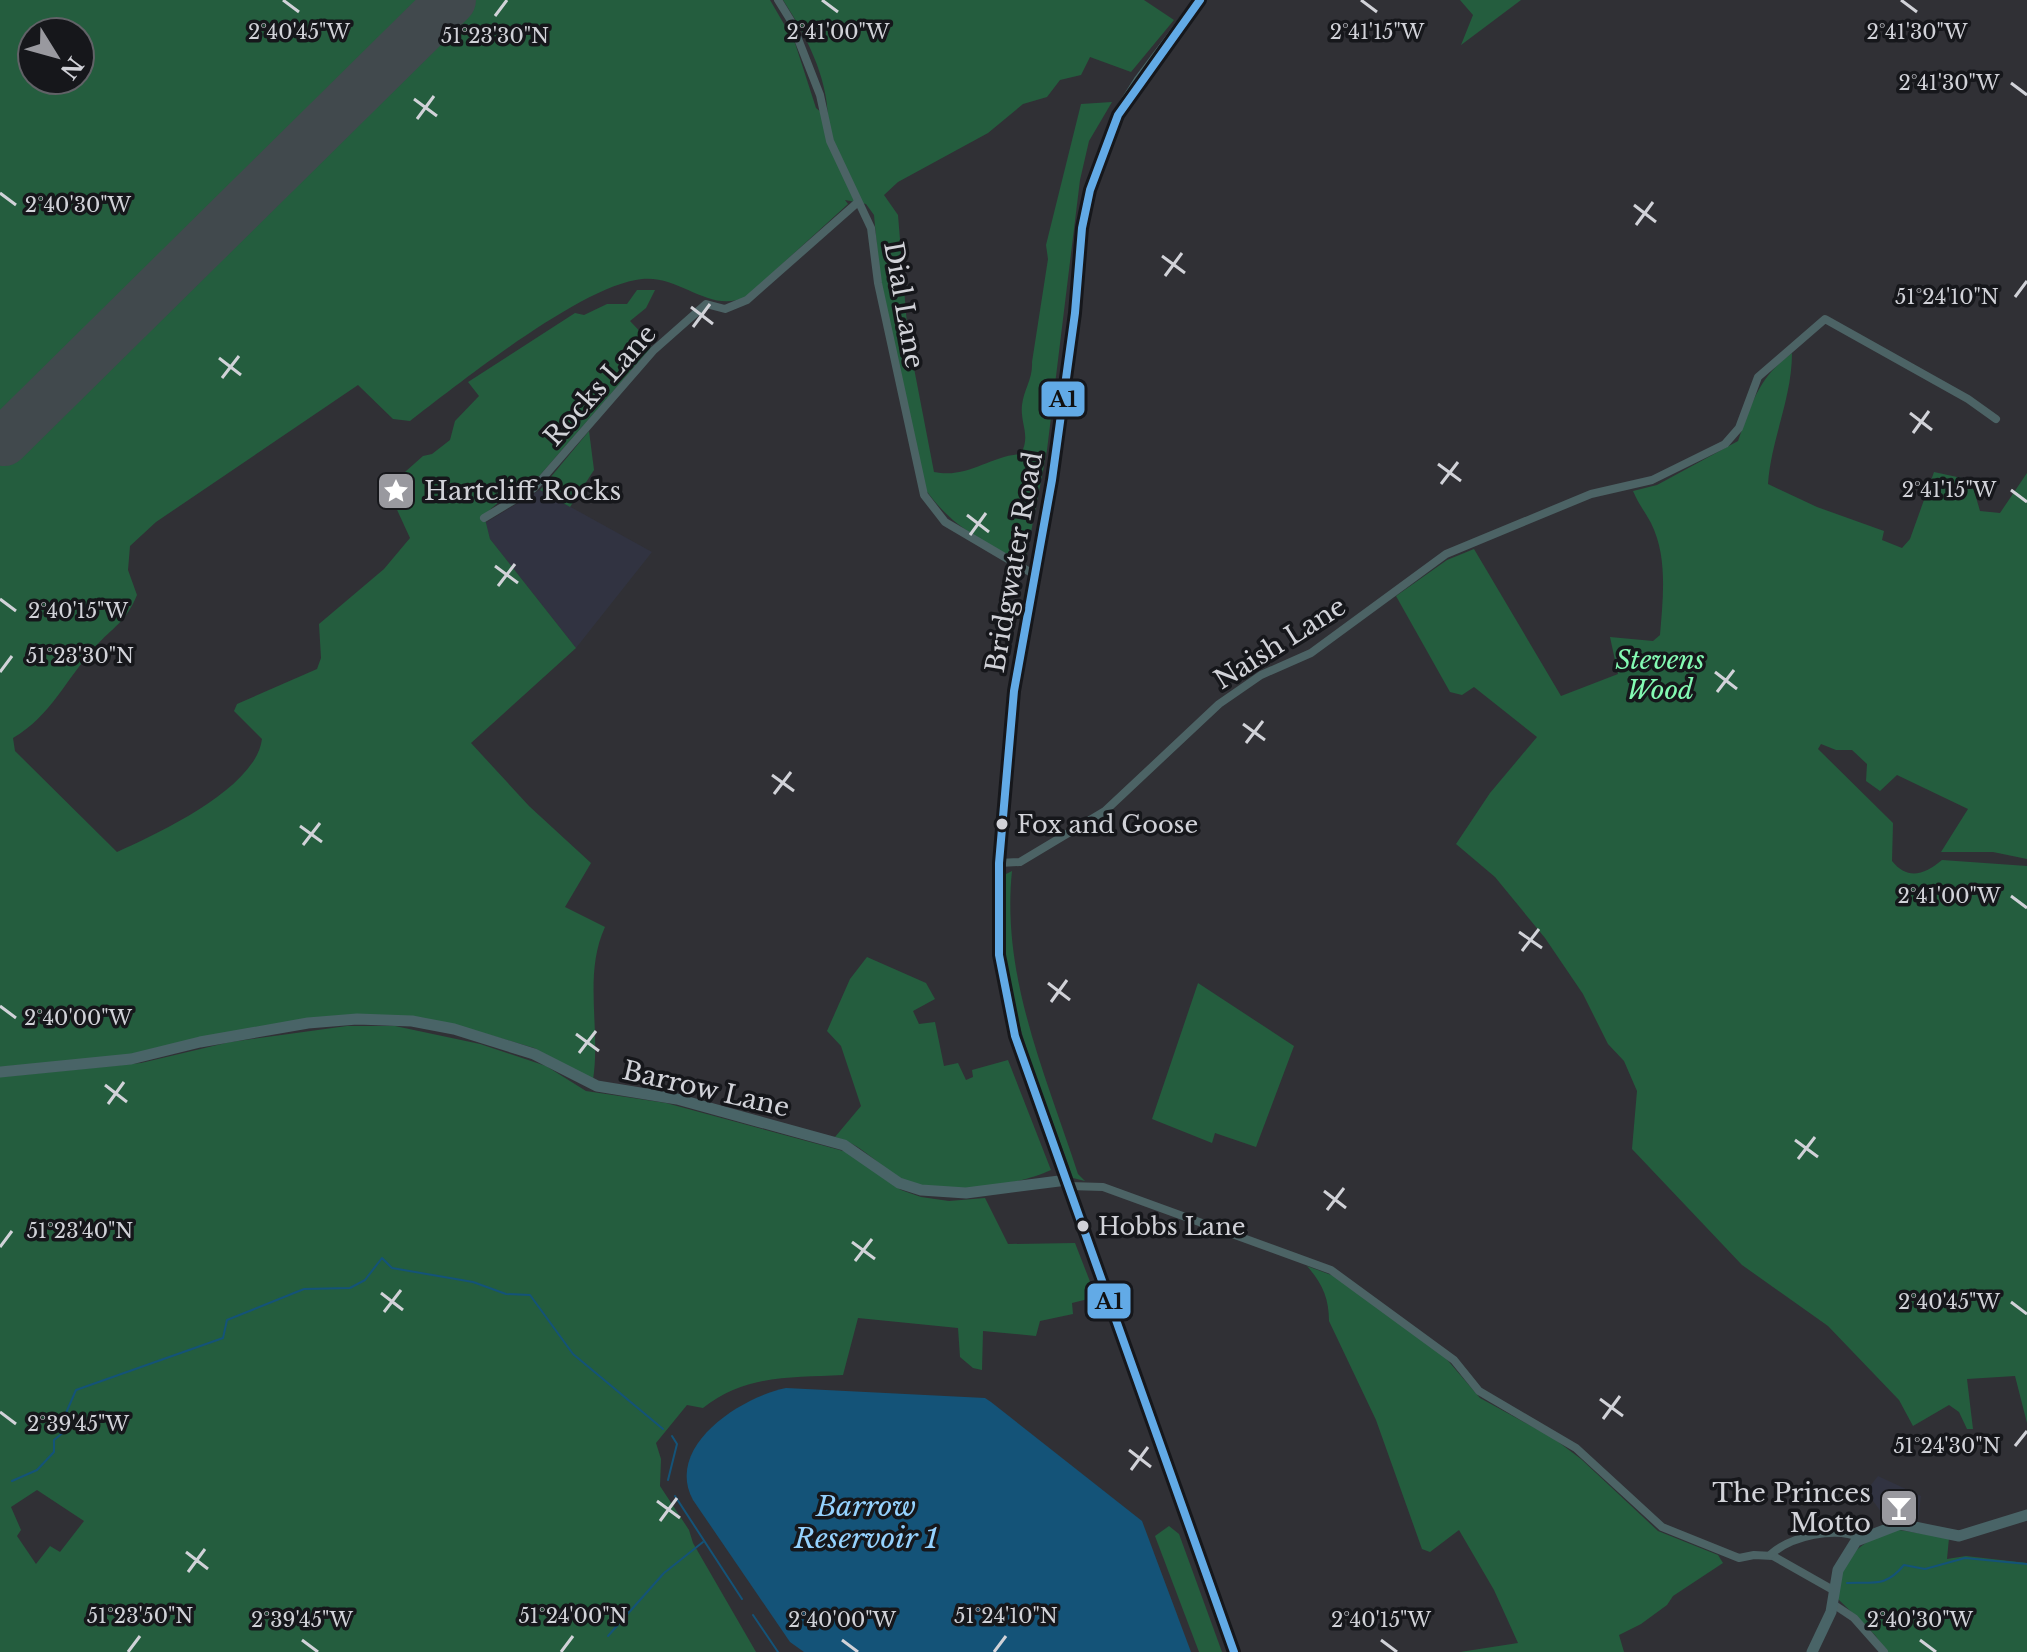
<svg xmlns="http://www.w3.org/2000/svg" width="2027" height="1652" font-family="'Libre Baskerville',serif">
	<rect width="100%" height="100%" fill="#303035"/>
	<g fill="#313341">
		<path d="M 540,490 L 652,552 L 576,648 L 490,539 L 485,523 Z"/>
		<path d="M 1878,1476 L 1921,1496 L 1918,1520 L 1886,1519 L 1866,1491 Z"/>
	</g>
	<g fill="#245d3e" fill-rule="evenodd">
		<path d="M 0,0 L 444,0 L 0,436 ZM 32,32 L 80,32 L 80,80 L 32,80 Z"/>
		<path d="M 461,0 L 770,0 L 795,43 L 816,108 L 828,118 C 827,76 806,35 783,0 L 1144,0 L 1174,20 L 1131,72 L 1090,57 L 1081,75 L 1060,80 L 1047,97 L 1023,104 L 988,133 L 898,182 L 884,195 L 898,215 L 908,337 L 934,472 C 968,479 989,456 1021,454 C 1031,435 1020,424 1022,405 C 1024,389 1033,379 1032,362 L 1048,259 L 1046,245 L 1081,104 L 1112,102 L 1089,141 L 1080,180 L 1047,450 L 1026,558 L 1019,561 C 979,538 953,528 925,489 L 880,280 L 874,215 L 866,204 L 845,200 L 848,204 L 746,297 C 709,314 681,275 642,279 C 582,285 461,382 410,421 L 393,419 L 358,385 L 156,522 L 130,546 L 128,570 L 137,595 C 126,622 113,627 95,647 C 66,679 51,716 13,738 L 15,751 L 117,852 C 159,833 256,788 262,739 L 234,711 L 237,704 L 317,669 L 321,658 L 319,624 L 384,569 L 410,538 L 387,488 L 423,456 L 432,454 L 450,440 L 455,421 L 479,396 L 468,382 L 575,313 L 584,315 L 607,304 L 627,304 L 637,290 L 655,290 L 646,308 L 630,321 L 650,342 L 651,348 L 534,482 L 502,499 L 484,515 L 490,539 L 576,648 L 471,743 L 529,806 L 591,863 L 565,907 L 605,927 C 583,975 601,1029 593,1080 L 534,1048 L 456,1025 L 369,1015 L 134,1055 L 0,1067 L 0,442 L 11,443 Z"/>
		<path d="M 1460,0 L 1521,0 L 1461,45 L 1473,15 Z"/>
		<path d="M 1792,353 C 1792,399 1771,439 1768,484 L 1817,507 L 1884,531 L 1882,540 L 1902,548 L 1910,539 L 1934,472 L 1971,480 L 1980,511 L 2000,513 L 2027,473 L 2027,859 L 1993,852 L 1941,852 L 1968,809 L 1897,775 L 1880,791 L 1866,781 L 1867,764 L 1852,750 L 1836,750 L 1821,744 L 1818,749 L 1893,823 L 1892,861 C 1908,881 1925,874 1942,860 L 2027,866 L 2027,1423 L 2015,1376 L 1967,1379 L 1973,1429 L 1967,1429 L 1959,1412 L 1949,1405 L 1913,1426 L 1899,1400 L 1828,1326 L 1742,1265 L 1632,1149 L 1637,1091 L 1624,1061 L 1608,1044 L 1583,994 L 1545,938 L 1495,877 L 1456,844 L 1490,793 L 1537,737 L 1474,687 L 1462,695 L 1450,692 L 1396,596 L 1447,560 L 1474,549 L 1561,696 L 1618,674 L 1610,637 L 1653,641 L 1660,635 C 1663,598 1668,557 1651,523 C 1645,512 1638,503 1633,491 L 1657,485 L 1738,441 C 1752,403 1758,378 1792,353 Z"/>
		<path d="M 589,431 L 594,470 L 570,507 L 540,490 Z"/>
		<path d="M 1012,871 C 1001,977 1046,1075 1078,1174 L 1085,1181 L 1073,1178 C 1049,1108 1015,1034 1006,960 C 1002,931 1004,902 1006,874 Z"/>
		<path d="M 867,957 L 926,983 L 935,999 L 913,1011 L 919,1024 L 935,1022 L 944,1066 L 958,1063 L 966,1080 L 973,1077 L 972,1070 L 1008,1060 L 1051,1170 C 1014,1187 935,1199 898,1177 C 876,1163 861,1144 835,1137 L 861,1106 L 841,1046 L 827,1031 L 850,979 Z"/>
		<path d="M 1198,983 L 1294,1046 L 1256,1147 L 1215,1133 L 1212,1143 L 1152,1119 Z"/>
		<path d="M 347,1026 L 395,1026 L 480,1044 L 546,1066 L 586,1091 L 666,1103 L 847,1152 L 901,1190 L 921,1197 L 949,1201 L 985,1198 L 1008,1244 L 1075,1243 L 1096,1297 L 1072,1303 L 1073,1314 L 1040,1321 L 1036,1336 L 983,1331 L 982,1370 L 973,1368 L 960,1357 L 958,1328 L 858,1318 L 843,1375 C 791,1378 746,1374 703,1408 L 687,1405 L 656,1443 L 661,1459 L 660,1486 L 689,1530 L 693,1543 L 756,1652 L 0,1652 L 0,1077 L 141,1063 L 230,1042 ZM 37,1490 L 84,1521 L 60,1552 L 50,1546 L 36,1564 L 17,1536 L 21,1530 L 11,1507 Z"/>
		<path d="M 1307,1266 L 1334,1276 L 1444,1356 L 1480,1398 L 1553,1438 L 1581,1459 L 1658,1531 L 1718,1555 L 1723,1563 L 1673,1596 L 1667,1605 L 1641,1624 L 1619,1635 L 1624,1652 L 1460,1652 L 1518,1643 L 1494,1590 L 1459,1530 L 1430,1552 L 1422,1549 L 1376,1420 L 1329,1321 C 1329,1298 1322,1283 1307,1266 Z"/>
		<path d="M 1169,1526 L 1179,1534 L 1222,1652 L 1199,1652 L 1155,1536 Z"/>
		<path d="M 1893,1529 L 1949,1538 L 1947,1559 L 1966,1556 L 2027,1563 L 2027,1652 L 1887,1652 L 1875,1635 L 1837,1598 C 1843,1555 1855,1546 1893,1529 Z"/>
	</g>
	<path fill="#145378" d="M 786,1388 L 985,1398 L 991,1402 L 1142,1521 L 1191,1652 L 804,1652 L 790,1642 L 693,1500 C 664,1446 741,1397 786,1388 Z"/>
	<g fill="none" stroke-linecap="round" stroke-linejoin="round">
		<g stroke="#145378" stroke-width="2">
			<path d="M 668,1480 L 677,1444 L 672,1436"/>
			<path d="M 12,1481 L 37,1470 L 54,1452 L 54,1440 L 65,1431 L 66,1413 L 76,1390 L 223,1338 L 227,1320 L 304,1289 L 350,1288 L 365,1280 L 382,1258 L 392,1268 L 473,1282 L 506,1294 L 530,1295 L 573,1354 L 663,1429"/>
			<path d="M 675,1496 L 742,1599"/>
			<path d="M 1847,1583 C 1875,1582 1886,1587 1904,1565 L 1925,1569 L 1965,1558 L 2027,1564"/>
			<path d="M 753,1615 L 778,1652"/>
			<path d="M 608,1636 L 664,1573 L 703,1542"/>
		</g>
		<path stroke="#41494d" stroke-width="50" d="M 4,441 L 451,0"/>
		<g stroke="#4c6365" stroke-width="8">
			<path d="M 778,0 L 791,21 L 820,95 L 830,141 L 871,228 L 878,283 L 924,495 L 945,522 L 1035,575"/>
			<path d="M 484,518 L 534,488 L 654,350 L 706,304 L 725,309 L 747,300 L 858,202"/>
			<path d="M 999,863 L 1020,862 L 1105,811 L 1219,704 L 1261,675 L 1311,653 L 1446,554 L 1591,494 L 1652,480 L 1725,444 L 1739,428 L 1758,377 L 1825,319 L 1968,399 L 1996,419"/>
			<path d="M 1069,1186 L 1103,1187 L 1331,1270 L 1454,1360 L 1479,1391 L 1576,1448 L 1662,1527 L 1739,1558 L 1754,1555 L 1773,1556 L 1833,1590"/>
			<path d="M 1770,1555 C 1791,1536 1835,1526 1861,1538"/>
			<path d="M 1833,1604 L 1854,1618 L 1884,1652"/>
		</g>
		<g stroke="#496467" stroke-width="11">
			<path d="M 0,1072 L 131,1059 L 200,1042 L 308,1023 L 357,1019 L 412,1021 L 454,1029 L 534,1054 L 597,1086 L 677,1099 L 844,1145 L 899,1183 L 921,1190 L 966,1193 L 1067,1180"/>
			<path d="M 1812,1652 L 1831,1612 L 1838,1570 L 1856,1541 L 1900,1524 L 1959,1536 L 2027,1515"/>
		</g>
		<path stroke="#4b686a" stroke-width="12" d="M 1200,0 L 1140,80 L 1118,115 L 1090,190 L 1082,228 L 1075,313 L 1052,480 L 1014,691 L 999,863 L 999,955 L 1015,1036 L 1234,1652"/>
		<defs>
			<path id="bus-1" d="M 1200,0 L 1118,115 L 1090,190 L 1082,228 L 1075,313 L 1052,480 L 1014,691 L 999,863 L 999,955 L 1015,1036 L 1234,1652"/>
		</defs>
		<use href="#bus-1" stroke="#16171b" stroke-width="14"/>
		<use href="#bus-1" stroke="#62aae6" stroke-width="8"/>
	</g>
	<path fill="none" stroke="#d1d2d8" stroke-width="3" d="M 283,0 L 299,12M 822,0 L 838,12M 1361,0 L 1377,12M 1901,0 L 1917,12M 495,16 L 507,0M 2011,83 L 2027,95M 414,99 L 437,116M 417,119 L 434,96M 0,193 L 16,205M 1634,205 L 1656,222M 1636,225 L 1653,202M 1162,256 L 1185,273M 1165,276 L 1182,253M 2015,297 L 2027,281M 691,307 L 713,324M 693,327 L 710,304M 219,358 L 241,375M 222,378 L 239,356M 1910,413 L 1932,430M 1913,433 L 1929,411M 1438,464 L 1461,481M 1441,484 L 1458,462M 2011,490 L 2027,502M 967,515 L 989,532M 970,535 L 986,513M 495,566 L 518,583M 498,586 L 515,564M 0,599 L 16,611M 0,672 L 12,656M 1715,672 L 1737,689M 1717,692 L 1734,670M 1243,724 L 1265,740M 1246,743 L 1263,721M 772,775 L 794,791M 774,794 L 791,772M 300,826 L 322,842M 303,845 L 320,823M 2011,896 L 2027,908M 1519,932 L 1542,948M 1522,951 L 1539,929M 1048,983 L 1070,1000M 1051,1002 L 1067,980M 0,1006 L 16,1018M 576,1034 L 599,1051M 579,1053 L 596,1031M 105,1085 L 127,1102M 108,1104 L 124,1082M 1795,1140 L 1818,1157M 1798,1159 L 1815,1137M 1324,1191 L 1346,1208M 1327,1210 L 1344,1188M 852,1242 L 875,1259M 0,1247 L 12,1231M 855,1261 L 872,1239M 381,1293 L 403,1310M 2011,1302 L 2027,1314M 384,1312 L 401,1290M 1600,1399 L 1623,1416M 0,1412 L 16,1424M 1603,1419 L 1620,1396M 2015,1446 L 2027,1431M 1129,1450 L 1151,1467M 1131,1470 L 1148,1447M 657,1501 L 680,1518M 660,1521 L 677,1498M 186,1552 L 208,1569M 188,1572 L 205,1549M 302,1640 L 318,1652M 842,1640 L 858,1652M 1381,1640 L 1397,1652M 1920,1640 L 1936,1652M 128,1652 L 140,1636M 561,1652 L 573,1636M 994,1652 L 1006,1636"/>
	<defs>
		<symbol id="sight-square" viewBox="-11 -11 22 22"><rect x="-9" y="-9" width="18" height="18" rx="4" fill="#99999f" stroke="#16171b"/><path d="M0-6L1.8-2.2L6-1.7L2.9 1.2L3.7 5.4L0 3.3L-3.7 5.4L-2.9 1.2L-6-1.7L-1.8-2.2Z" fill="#fff"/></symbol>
		<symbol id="bar-square" viewBox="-11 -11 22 22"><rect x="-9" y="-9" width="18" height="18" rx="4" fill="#99999f" stroke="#16171b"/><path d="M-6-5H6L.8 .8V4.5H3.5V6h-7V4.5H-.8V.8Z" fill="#fff"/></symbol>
	</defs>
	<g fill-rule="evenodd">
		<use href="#sight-square" x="374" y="469" width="44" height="44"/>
		<use href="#bar-square" x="1877" y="1486" width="44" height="44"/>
	</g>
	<g fill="#d1d2d8" stroke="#16171b" stroke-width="3">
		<circle cx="1002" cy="824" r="7"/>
		<circle cx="1083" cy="1226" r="7"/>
	</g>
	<g text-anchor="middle" stroke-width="7" stroke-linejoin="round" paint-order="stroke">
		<g font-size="24" fill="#d1d2d8" stroke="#16171b" text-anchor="start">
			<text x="1017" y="833">Fox and Goose</text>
			<text x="1098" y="1235">Hobbs Lane</text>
		</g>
		<g font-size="26" fill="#d1d2d8" stroke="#16171b">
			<text transform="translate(904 305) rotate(80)" y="9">Dial Lane</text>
			<text transform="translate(600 385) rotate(-48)" y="9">Rocks Lane</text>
			<text transform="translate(1014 562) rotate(-80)" y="9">Bridgwater Road</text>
			<text transform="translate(1280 643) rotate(-32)" y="9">Naish Lane</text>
			<text transform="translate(706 1089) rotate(13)" y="9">Barrow Lane</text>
		</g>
		<g font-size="26" fill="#d1d2d8" stroke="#16171b" text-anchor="start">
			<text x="424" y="500">Hartcliff Rocks</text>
			<text x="1871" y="1502" text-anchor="end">The Princes<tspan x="1871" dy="30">Motto</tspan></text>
		</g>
		<g font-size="26" font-style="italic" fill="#84fab3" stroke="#16171b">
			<text x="1660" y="669">Stevens<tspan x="1660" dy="30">Wood</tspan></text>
		</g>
		<g font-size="28" font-style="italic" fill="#95d2fe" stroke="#16171b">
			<text x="866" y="1516">Barrow<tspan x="866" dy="32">Reservoir 1</tspan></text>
		</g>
	</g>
	<g font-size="20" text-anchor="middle" fill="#d1d2d8" stroke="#16171b" stroke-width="7" stroke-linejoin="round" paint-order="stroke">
		<text x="299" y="39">2°40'45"W</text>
		<text x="838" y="39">2°41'00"W</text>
		<text x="1377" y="39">2°41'15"W</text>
		<text x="1917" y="39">2°41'30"W</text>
		<text x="495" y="43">51°23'30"N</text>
		<text x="1949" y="90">2°41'30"W</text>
		<text x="78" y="212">2°40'30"W</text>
		<text x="1947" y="304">51°24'10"N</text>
		<text x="1949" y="497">2°41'15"W</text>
		<text x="78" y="618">2°40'15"W</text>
		<text x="80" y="663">51°23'30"N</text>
		<text x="1949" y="903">2°41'00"W</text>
		<text x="78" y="1025">2°40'00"W</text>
		<text x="80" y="1238">51°23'40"N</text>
		<text x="1949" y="1309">2°40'45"W</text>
		<text x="78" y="1431">2°39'45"W</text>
		<text x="1947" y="1453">51°24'30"N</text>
		<text x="140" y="1623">51°23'50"N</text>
		<text x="573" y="1623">51°24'00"N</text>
		<text x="1006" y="1623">51°24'10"N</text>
		<text x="302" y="1627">2°39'45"W</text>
		<text x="842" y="1627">2°40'00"W</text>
		<text x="1381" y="1627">2°40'15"W</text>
		<text x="1920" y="1627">2°40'30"W</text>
	</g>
	<g stroke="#16171b" stroke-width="3">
		<rect x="1040" y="380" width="46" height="38" rx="8" fill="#62aae6"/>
		<rect x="1086" y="1282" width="46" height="38" rx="8" fill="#62aae6"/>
	</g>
	<g font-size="22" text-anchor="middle" font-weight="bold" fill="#111">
		<text x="1063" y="407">A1</text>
		<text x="1109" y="1309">A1</text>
	</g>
	<g transform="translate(56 56) rotate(127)"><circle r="38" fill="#16171b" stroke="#616267" stroke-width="2"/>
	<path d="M0-6L14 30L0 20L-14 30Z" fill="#99999f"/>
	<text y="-12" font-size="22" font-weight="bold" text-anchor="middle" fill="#d1d2d8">N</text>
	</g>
</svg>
